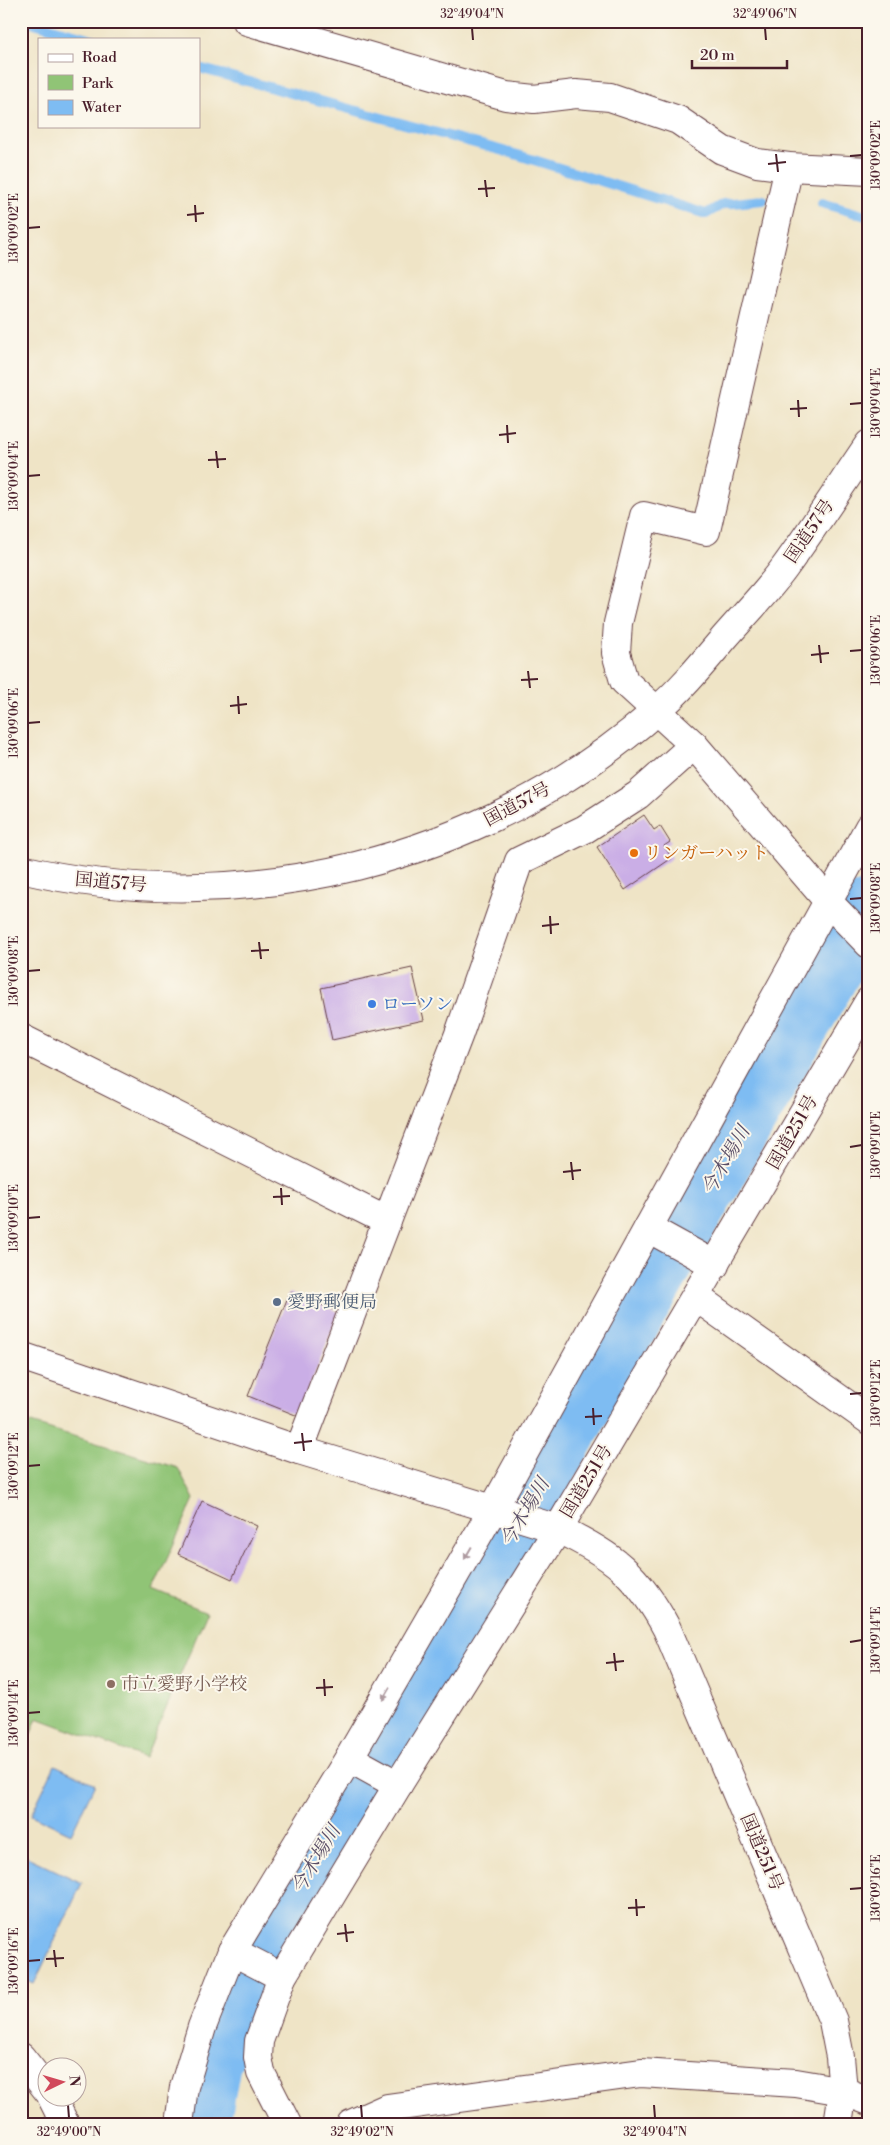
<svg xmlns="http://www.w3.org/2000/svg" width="890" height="2145" font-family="'Libre Bodoni','Noto Serif JP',serif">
	<rect width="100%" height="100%" fill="#fbf7ec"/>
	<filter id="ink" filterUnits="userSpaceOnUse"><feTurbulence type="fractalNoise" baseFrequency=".02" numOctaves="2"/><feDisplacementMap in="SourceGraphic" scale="10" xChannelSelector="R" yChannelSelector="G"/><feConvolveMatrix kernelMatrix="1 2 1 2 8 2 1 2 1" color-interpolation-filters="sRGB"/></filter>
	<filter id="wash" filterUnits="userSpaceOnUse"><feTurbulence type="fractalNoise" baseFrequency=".0096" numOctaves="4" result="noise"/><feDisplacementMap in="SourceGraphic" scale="20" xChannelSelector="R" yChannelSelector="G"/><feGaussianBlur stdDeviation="1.12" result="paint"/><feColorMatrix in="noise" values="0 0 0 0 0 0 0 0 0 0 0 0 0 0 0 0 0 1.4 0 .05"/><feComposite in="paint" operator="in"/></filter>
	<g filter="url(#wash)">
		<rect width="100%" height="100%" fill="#efe4c6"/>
		<path fill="#90c476" stroke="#6d7250" d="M 21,1420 L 178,1468 L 194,1499 L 153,1590 L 207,1612 L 145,1758 L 37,1718 L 21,1758 Z"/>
		<g fill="#7ebcf2" stroke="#646e8e">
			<path d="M 55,1765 L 95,1784 L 71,1834 L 31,1815 Z"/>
			<path d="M 21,1854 L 82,1883 L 34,1984 L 21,1978 Z"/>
		</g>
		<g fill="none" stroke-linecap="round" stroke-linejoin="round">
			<g stroke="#7ebcf2" stroke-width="10">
				<path d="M 27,21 L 92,39"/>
				<path d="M 199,68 L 518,155 L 706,214 L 723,204 L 763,200"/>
				<path d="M 822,203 L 869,217"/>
			</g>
			<path stroke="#7ebcf2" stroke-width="56" d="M 202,2124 L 213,2062 L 271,1932 L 548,1470 L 869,908"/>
		</g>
		<g id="blocks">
			<g fill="#caaee6">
				<path d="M 644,815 L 654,830 L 660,826 L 670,842 L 664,846 L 672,858 L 625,890 L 597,847 Z"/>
				<path d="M 412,968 L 424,1020 L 332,1040 L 321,988 Z"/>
				<path d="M 290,1292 L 339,1312 L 298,1416 L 248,1396 Z"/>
				<path d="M 202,1501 L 257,1526 L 232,1579 L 178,1554 Z"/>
			</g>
		</g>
	</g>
	<g filter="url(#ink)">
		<use href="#blocks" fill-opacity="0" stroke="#633d42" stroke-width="1"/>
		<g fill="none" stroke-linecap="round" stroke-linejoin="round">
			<defs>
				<g id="minor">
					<path d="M 247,21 L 506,96 L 534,99 L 576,94 L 610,97 L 678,120 L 722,150 L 757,163 L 789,167 L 869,171"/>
					<path d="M 694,745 L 834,908 L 869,944"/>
					<path d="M 21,1038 L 387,1221"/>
					<path d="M 648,1228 L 715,1265"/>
					<path d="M 696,1297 L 869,1420"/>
					<path d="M 299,1450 L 459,1034 L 519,861 L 585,829 L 638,795 L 694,745 L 624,681 L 616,653 L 618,623 L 644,516 L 706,531 L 789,167"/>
					<path d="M 349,1758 L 398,1785"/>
					<path d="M 232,1951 L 282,1977"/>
					<path d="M 21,2057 L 48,2091"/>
					<path d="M 52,2098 L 65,2124"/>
					<path d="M 179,2124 L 184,2087 L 202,2027 L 232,1951 L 349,1758 L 492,1511 L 869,827"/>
					<path d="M 287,2124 L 261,2073 L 258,2057 L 259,2041 L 282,1977 L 398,1785 L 558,1529"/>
					<path d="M 351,2124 L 387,2108 L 641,2073 L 796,2083 L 843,2091 L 869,2101"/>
				</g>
				<path id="tertiary" d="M 21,1356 L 299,1450 L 558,1529"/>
				<g id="trunk">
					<path d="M 21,869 C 242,921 484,861 655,712 C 681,690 703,663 725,637 C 745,614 767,592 785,567 C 814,527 841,485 869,444"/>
					<path d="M 838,2124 L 843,2091 L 840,2057 L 833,2021 L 667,1629 C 638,1574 613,1555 558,1529 L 869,1001"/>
				</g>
			</defs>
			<use href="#minor" stroke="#633d42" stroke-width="30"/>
			<use href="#tertiary" stroke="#633d42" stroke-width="30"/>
			<use href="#trunk" stroke="#633d42" stroke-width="30"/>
			<use href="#minor" stroke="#fff" stroke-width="28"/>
			<use href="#tertiary" stroke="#fff" stroke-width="28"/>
			<use href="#trunk" stroke="#fff" stroke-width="28"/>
		</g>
		<defs><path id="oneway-solid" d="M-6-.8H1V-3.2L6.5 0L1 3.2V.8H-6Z" transform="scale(1.25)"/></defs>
		<g fill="#ae9aa0">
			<use href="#oneway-solid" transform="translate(468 1553) rotate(120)"/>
			<use href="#oneway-solid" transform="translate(386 1694) rotate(120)"/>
		</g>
	</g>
	<path fill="none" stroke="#4a1f2b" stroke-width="2" d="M 472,28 L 473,40M 765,28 L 766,40M 776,154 L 778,172M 850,156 L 862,155M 768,164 L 786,162M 485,180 L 487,197M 478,189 L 495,188M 195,205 L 196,222M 187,215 L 204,213M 28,228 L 40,227M 798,400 L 799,417M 850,404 L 862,403M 790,409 L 807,408M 507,425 L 508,443M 499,435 L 516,433M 216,451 L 218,468M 208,460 L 226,459M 28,476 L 40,475M 819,645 L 821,663M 850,651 L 862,650M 811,655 L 829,653M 528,671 L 530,688M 521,680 L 538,679M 238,696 L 239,714M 230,706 L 247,704M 28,723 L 40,722M 850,899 L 862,898M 550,916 L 551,934M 542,926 L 559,924M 259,942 L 261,959M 251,951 L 269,950M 28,971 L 40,970M 850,1147 L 862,1145M 571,1162 L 573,1180M 563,1172 L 581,1170M 281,1188 L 282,1205M 273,1197 L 290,1196M 28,1218 L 40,1217M 850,1394 L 862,1393M 593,1408 L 594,1425M 585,1417 L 602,1416M 302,1433 L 304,1451M 294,1443 L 312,1441M 28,1466 L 40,1465M 850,1642 L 862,1640M 614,1653 L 616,1671M 606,1663 L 624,1661M 324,1679 L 325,1696M 316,1688 L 333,1687M 28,1713 L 40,1712M 850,1889 L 862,1888M 636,1899 L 637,1916M 628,1908 L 645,1907M 345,1924 L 347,1942M 337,1934 L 354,1932M 54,1950 L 56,1967M 46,1959 L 64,1958M 28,1961 L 40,1960M 68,2105 L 69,2118M 361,2105 L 362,2118M 654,2105 L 655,2118"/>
	<circle fill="#e8710a" stroke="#fbf7ec" stroke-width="2" cx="634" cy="853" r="5"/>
	<circle fill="#3f7fe0" stroke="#fbf7ec" stroke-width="2" cx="372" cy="1004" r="5"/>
	<circle fill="#5c6f8a" stroke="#fbf7ec" stroke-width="2" cx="277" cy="1302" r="5"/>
	<circle fill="#8d6e63" stroke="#fbf7ec" stroke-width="2" cx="111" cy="1684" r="5"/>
	<g text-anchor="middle" stroke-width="4" stroke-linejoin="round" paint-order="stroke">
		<g font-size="18" fill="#4a1f2b" stroke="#fbf7ec">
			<text transform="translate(809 531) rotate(-56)" y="6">国道57号</text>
			<text transform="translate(517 804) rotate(-28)" y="6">国道57号</text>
			<text transform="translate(111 882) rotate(5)" y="6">国道57号</text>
			<text transform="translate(792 1132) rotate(-60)" y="6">国道251号</text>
			<text transform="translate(586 1481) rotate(-59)" y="6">国道251号</text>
			<text transform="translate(762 1852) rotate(67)" y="6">国道251号</text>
		</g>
		<g font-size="18" fill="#c56008" stroke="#fbf7ec" text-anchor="start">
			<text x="644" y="859">リンガーハット</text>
		</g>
		<g font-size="18" fill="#366cbe" stroke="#fbf7ec" text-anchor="start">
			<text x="382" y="1010">ローソン</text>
		</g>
		<g font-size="18" fill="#4e5e75" stroke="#fbf7ec" text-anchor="start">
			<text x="287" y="1308">愛野郵便局</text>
		</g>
		<g font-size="18" fill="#785e54" stroke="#fbf7ec" text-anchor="start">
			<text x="121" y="1690">市立愛野小学校</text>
		</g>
		<g font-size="19" font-style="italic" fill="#5a4e67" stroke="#fbf7ec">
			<text transform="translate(725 1160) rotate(-60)" y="7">今木場川</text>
			<text transform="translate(524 1512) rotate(-59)" y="7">今木場川</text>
			<text transform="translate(315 1859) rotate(-59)" y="7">今木場川</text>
		</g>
	</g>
	<rect width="890" height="2145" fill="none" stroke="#fbf7ec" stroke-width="55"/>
	<rect x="38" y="38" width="162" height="90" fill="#fbf7ec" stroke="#b4a19f"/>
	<rect x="48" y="54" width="25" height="8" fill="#ffffff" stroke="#b4a19f"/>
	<text x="82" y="62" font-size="15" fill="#4a1f2b">Road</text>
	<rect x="48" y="75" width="25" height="15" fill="#90c476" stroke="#b4a19f"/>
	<text x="82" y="88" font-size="15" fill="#4a1f2b">Park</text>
	<rect x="48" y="100" width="25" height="15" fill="#7ebcf2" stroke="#b4a19f"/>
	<text x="82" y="112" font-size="15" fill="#4a1f2b">Water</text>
	<g transform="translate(62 2082) rotate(85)"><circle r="24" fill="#fbf7ec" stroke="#b4a19f"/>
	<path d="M0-4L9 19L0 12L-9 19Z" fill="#d1495b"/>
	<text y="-8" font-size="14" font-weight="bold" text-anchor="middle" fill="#4a1f2b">N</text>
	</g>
	<path d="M692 60v8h95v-8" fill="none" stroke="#4a1f2b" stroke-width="2.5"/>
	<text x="700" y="60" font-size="15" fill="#4a1f2b" stroke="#fbf7ec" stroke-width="4" paint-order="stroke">20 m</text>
	<rect x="28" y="28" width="834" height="2090" fill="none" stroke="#4a1f2b" stroke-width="2"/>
	<g font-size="12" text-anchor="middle" fill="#4a1f2b">
		<text x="472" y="18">32°49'04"N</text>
		<text x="765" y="18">32°49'06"N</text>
		<text transform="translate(876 155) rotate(-90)" y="4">130°09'02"E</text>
		<text transform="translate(14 228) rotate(-90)" y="4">130°09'02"E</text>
		<text transform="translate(876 403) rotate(-90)" y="4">130°09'04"E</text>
		<text transform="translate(14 476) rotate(-90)" y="4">130°09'04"E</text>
		<text transform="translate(876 650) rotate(-90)" y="4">130°09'06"E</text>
		<text transform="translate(14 723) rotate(-90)" y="4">130°09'06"E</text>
		<text transform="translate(876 898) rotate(-90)" y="4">130°09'08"E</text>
		<text transform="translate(14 971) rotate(-90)" y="4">130°09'08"E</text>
		<text transform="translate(876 1145) rotate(-90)" y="4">130°09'10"E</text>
		<text transform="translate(14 1218) rotate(-90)" y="4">130°09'10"E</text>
		<text transform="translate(876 1393) rotate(-90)" y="4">130°09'12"E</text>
		<text transform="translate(14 1466) rotate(-90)" y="4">130°09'12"E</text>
		<text transform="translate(876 1640) rotate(-90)" y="4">130°09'14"E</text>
		<text transform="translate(14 1713) rotate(-90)" y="4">130°09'14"E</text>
		<text transform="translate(876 1888) rotate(-90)" y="4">130°09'16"E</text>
		<text transform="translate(14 1961) rotate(-90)" y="4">130°09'16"E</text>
		<text x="69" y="2136">32°49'00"N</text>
		<text x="362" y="2136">32°49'02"N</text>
		<text x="655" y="2136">32°49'04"N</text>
	</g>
</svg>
